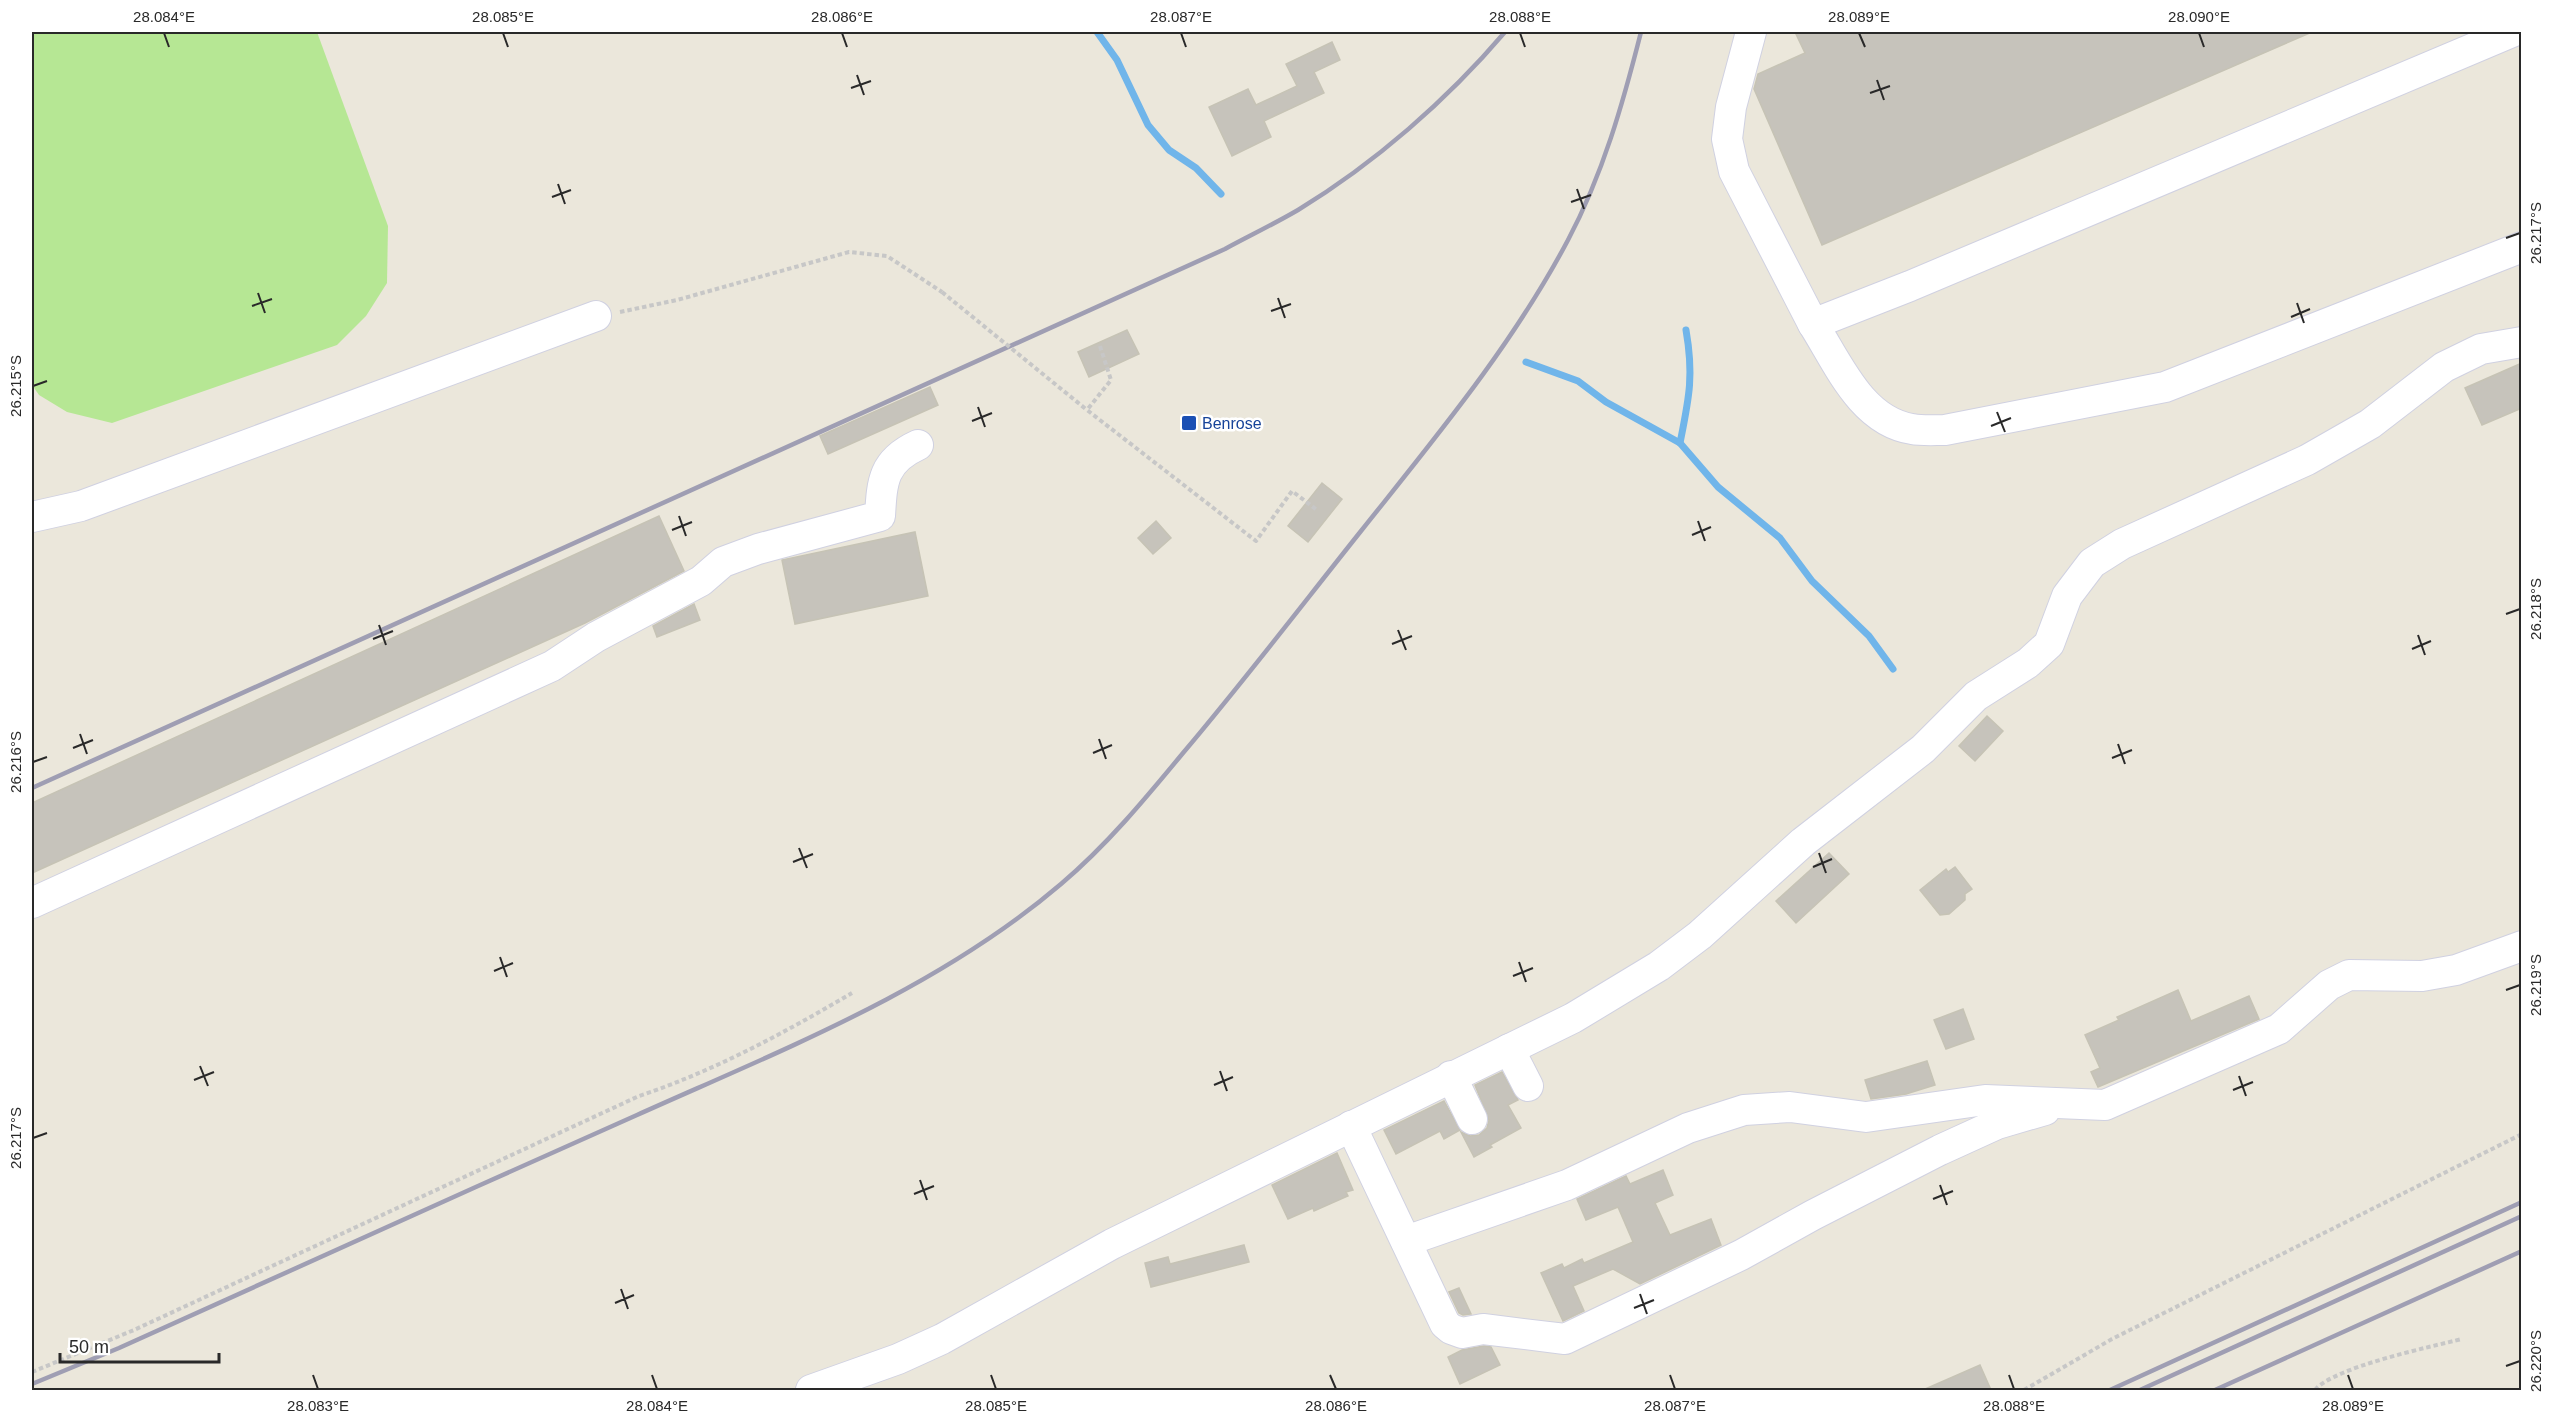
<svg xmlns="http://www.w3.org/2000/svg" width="2553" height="1422" font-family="Arial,sans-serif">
	<rect width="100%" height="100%" fill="#ebe7db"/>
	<path fill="#b6e794" d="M 32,32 L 317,32 L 388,226 L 387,283 L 366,316 L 337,345 L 112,423 L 67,412 L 39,395 L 32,385 Z"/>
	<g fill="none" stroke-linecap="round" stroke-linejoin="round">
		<g stroke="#70b5ea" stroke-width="7">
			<path d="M 1097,32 L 1117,60 L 1148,125 L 1169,150 L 1196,168 L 1221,194"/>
			<path d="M 1526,362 L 1578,381 L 1606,402 L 1680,443 L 1718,487 L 1780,538 L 1812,581 L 1869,636 L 1893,669"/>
			<path d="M 1680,443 C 1689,398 1694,376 1686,330"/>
		</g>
	</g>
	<g fill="#c6c3bb" stroke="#c6c3b5" stroke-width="1.5">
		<path d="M 1795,32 L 2312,32 L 1822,245 L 1754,89 L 1758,74 L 1805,53 Z"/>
		<path d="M 1332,42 L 1340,60 L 1314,72 L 1324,93 L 1264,121 L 1271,137 L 1232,156 L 1209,107 L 1248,89 L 1256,105 L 1297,86 L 1286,64 Z"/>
		<path d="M 1127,330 L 1139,354 L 1089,377 L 1078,352 Z"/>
		<path d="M 2522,363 L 2522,408 L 2482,425 L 2465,388 Z"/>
		<path d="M 930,387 L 938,405 L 828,454 L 820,436 Z"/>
		<path d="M 1322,483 L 1342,499 L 1308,542 L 1288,526 Z"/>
		<path d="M 659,516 L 684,571 L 585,623 L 32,873 L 32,803 Z"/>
		<path d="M 1156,521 L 1171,538 L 1153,554 L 1138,538 Z"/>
		<path d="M 915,532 L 928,596 L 795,624 L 782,560 Z"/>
		<path d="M 694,604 L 700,620 L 657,637 L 653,626 Z"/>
		<path d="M 1987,716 L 2003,731 L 1975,761 L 1959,746 Z"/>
		<path d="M 1829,853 L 1849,874 L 1796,923 L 1776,901 Z"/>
		<path d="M 1955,867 L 1972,889 L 1965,894 L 1965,900 L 1949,914 L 1940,915 L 1920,890 L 1946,869 L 1948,872 Z"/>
		<path d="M 2178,990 L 2191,1021 L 2249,996 L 2259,1019 L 2098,1087 L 2091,1072 L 2100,1068 L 2085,1035 L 2119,1020 L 2117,1017 Z"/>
		<path d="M 1963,1009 L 1974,1039 L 1946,1049 L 1934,1020 Z"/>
		<path d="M 1927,1061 L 1935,1085 L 1906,1094 L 1871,1099 L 1865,1080 Z"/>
		<path d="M 1502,1072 L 1518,1100 L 1508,1105 L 1521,1128 L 1490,1145 L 1492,1147 L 1474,1157 L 1461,1132 L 1470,1136 L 1479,1135 L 1487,1128 L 1489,1120 L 1475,1085 Z"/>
		<path d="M 1444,1101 L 1460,1130 L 1444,1139 L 1440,1131 L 1396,1154 L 1384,1130 Z"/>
		<path d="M 1337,1153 L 1353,1190 L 1346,1192 L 1348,1196 L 1314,1211 L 1313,1208 L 1288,1219 L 1272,1185 Z"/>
		<path d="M 1663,1170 L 1673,1195 L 1655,1203 L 1670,1235 L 1711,1219 L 1721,1245 L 1640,1284 L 1613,1269 L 1573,1286 L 1584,1311 L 1563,1321 L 1541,1273 L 1562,1264 L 1564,1268 L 1582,1259 L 1584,1263 L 1633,1242 L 1618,1207 L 1586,1220 L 1577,1199 L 1626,1176 L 1630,1184 Z"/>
		<path d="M 1244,1245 L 1249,1262 L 1151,1287 L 1145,1263 L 1168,1257 L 1170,1264 Z"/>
		<path d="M 1459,1288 L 1471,1314 L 1463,1315 L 1459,1313 L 1449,1292 Z"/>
		<path d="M 1484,1346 L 1491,1347 L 1500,1365 L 1460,1384 L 1448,1357 L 1462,1350 Z"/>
		<path d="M 1980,1365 L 1991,1390 L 1923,1390 Z"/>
	</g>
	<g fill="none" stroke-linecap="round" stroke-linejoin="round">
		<defs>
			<g id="minor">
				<path d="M 1751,32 L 1731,107 L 1727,139 L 1734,171 L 1813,324 L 1910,286 L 2512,32"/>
				<path d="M 1813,324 C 1838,363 1861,421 1912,429 C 1923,431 1934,430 1945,430 L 2165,387 L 2522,247"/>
				<path d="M 32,517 L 81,506 L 596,316"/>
				<path d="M 32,903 L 552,666 L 596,637 L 701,581 L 723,562 L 758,549 L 880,516 C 882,481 883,461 918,445"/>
				<path d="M 1509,1049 L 1528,1086"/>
				<path d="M 1451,1076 L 1472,1119"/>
				<path d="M 1351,1126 L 1445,1324 L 1451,1329 L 1462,1333 L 1483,1329 L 1565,1339 L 1741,1255 L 1813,1215 L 1940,1150 L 1997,1124 L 2045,1110"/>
				<path d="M 1406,1241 L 1567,1185 L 1688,1128 L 1744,1110 L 1790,1107 L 1866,1117 L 1985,1100 L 2105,1105 L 2279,1029 L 2329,985 L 2349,975 L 2422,976 L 2456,970 L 2522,946"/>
				<path d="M 811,1390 L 898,1359 L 942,1339 L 1112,1244 L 1573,1018 L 1659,966 L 1700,935 L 1803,842 L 1923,749 L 1976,696 L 2028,663 L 2049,644 L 2067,596 L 2092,563 L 2122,544 L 2307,460 L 2370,424 L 2444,367 L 2481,349 L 2522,342"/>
			</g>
		</defs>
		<use href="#minor" stroke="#d0d1e1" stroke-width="32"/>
		<g stroke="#c7c7c7" stroke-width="4" stroke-dasharray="4.5 3" stroke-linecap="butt">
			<path d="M 620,312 L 677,300 L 849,252 L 887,256 L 942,292"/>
			<path d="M 1100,346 L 1111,380 L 1087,410 L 1256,541 L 1292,491 L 1317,510"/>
			<path d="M 32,1372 L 134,1330 L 639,1096 C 714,1071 784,1033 852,993"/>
			<path d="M 2024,1390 L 2112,1339 L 2522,1134"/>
			<path d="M 2315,1390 C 2334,1367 2430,1347 2462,1339"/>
		</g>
		<use href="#minor" stroke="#fff" stroke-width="30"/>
		<g stroke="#9f9eb3" stroke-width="4.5">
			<path d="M 32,788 L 1225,249 C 1249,236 1274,224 1298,210 C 1375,163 1447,100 1505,32"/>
			<path d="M 32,1384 L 119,1348 C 291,1270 464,1192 637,1115 C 784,1049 938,989 1061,884 C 1107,845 1145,799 1183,753 C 1244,681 1302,605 1361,531 C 1435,438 1512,346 1568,240 C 1603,174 1623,103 1641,32"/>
			<path d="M 2110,1390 L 2522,1202"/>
			<path d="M 2140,1390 L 2522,1216"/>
			<path d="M 2215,1390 L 2522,1251"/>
		</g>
		<path stroke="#c7c7c7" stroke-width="4" stroke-dasharray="4.5 3" stroke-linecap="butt" d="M 942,292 L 1087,410"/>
	</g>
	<path fill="none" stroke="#292929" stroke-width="2" d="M 164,33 L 169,47M 503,33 L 508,47M 842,33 L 847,47M 1181,33 L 1186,47M 1520,33 L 1525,47M 1859,33 L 1865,47M 2199,33 L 2204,47M 857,75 L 864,95M 1877,80 L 1884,100M 851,88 L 871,81M 1870,93 L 1890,86M 558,184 L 565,204M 1577,189 L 1584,209M 552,197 L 571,190M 1571,202 L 1591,195M 2506,238 L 2520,233M 258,293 L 265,313M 1278,298 L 1285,318M 2297,303 L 2304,323M 252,306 L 272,299M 1271,311 L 1291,304M 2291,317 L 2310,309M 33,386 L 47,381M 978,407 L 985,427M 1997,412 L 2005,432M 972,421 L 992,413M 1991,426 L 2011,418M 679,516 L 686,536M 1698,521 L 1705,541M 672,530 L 692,522M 1692,535 L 1711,527M 2506,614 L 2520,609M 379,625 L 386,645M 1398,630 L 1406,650M 2418,635 L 2425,655M 373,639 L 393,631M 1392,644 L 1412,636M 2412,649 L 2431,641M 80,734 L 87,754M 1099,739 L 1106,759M 2118,744 L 2125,764M 73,748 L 93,740M 1093,753 L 1112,745M 2112,758 L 2132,750M 33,762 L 47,757M 799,848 L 807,868M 1819,853 L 1826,873M 793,862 L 813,854M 1813,867 L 1832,859M 500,957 L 507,977M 1519,962 L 1526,982M 494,971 L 513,963M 1513,976 L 1533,968M 2506,990 L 2520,985M 200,1066 L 208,1086M 1220,1071 L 1227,1091M 2239,1076 L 2246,1096M 194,1080 L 214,1072M 1214,1085 L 1233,1077M 2233,1090 L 2253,1082M 33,1138 L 47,1133M 920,1180 L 927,1200M 1940,1185 L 1947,1205M 914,1194 L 934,1186M 1933,1199 L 1953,1191M 621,1289 L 628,1309M 1640,1294 L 1647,1314M 615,1303 L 634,1295M 1634,1308 L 1654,1300M 2506,1366 L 2520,1361M 313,1375 L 318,1389M 652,1375 L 657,1389M 991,1375 L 996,1389M 1330,1375 L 1336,1389M 1670,1375 L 1675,1389M 2009,1375 L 2014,1389M 2348,1375 L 2353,1389"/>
	<rect fill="#1a4fb4" stroke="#fff" stroke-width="2" x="1181" y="415" width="16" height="16" rx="3"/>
	<g text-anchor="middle" stroke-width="5" stroke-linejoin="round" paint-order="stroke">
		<g font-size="16" fill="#164399" stroke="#fff" text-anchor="start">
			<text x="1202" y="429">Benrose</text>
		</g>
	</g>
	<rect width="2553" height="1422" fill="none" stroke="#ffffff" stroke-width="66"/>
	<path d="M60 1353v9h159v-9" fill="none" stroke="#292929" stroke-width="3"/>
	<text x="69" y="1353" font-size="18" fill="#292929" stroke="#ffffff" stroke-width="4.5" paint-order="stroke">50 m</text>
	<rect x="33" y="33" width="2487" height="1356" fill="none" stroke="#292929" stroke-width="2"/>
	<g font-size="15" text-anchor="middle" fill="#292929">
		<text x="164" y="22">28.084°E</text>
		<text x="503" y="22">28.085°E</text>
		<text x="842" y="22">28.086°E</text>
		<text x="1181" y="22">28.087°E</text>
		<text x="1520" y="22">28.088°E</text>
		<text x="1859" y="22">28.089°E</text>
		<text x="2199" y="22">28.090°E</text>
		<text transform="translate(2536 233) rotate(-90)" y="5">26.217°S</text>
		<text transform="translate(16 386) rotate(-90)" y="5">26.215°S</text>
		<text transform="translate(2536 609) rotate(-90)" y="5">26.218°S</text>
		<text transform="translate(16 762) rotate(-90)" y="5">26.216°S</text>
		<text transform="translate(2536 985) rotate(-90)" y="5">26.219°S</text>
		<text transform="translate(16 1138) rotate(-90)" y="5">26.217°S</text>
		<text transform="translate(2536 1361) rotate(-90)" y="5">26.220°S</text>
		<text x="318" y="1411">28.083°E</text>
		<text x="657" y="1411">28.084°E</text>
		<text x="996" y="1411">28.085°E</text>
		<text x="1336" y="1411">28.086°E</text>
		<text x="1675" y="1411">28.087°E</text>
		<text x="2014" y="1411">28.088°E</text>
		<text x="2353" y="1411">28.089°E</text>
	</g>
</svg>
